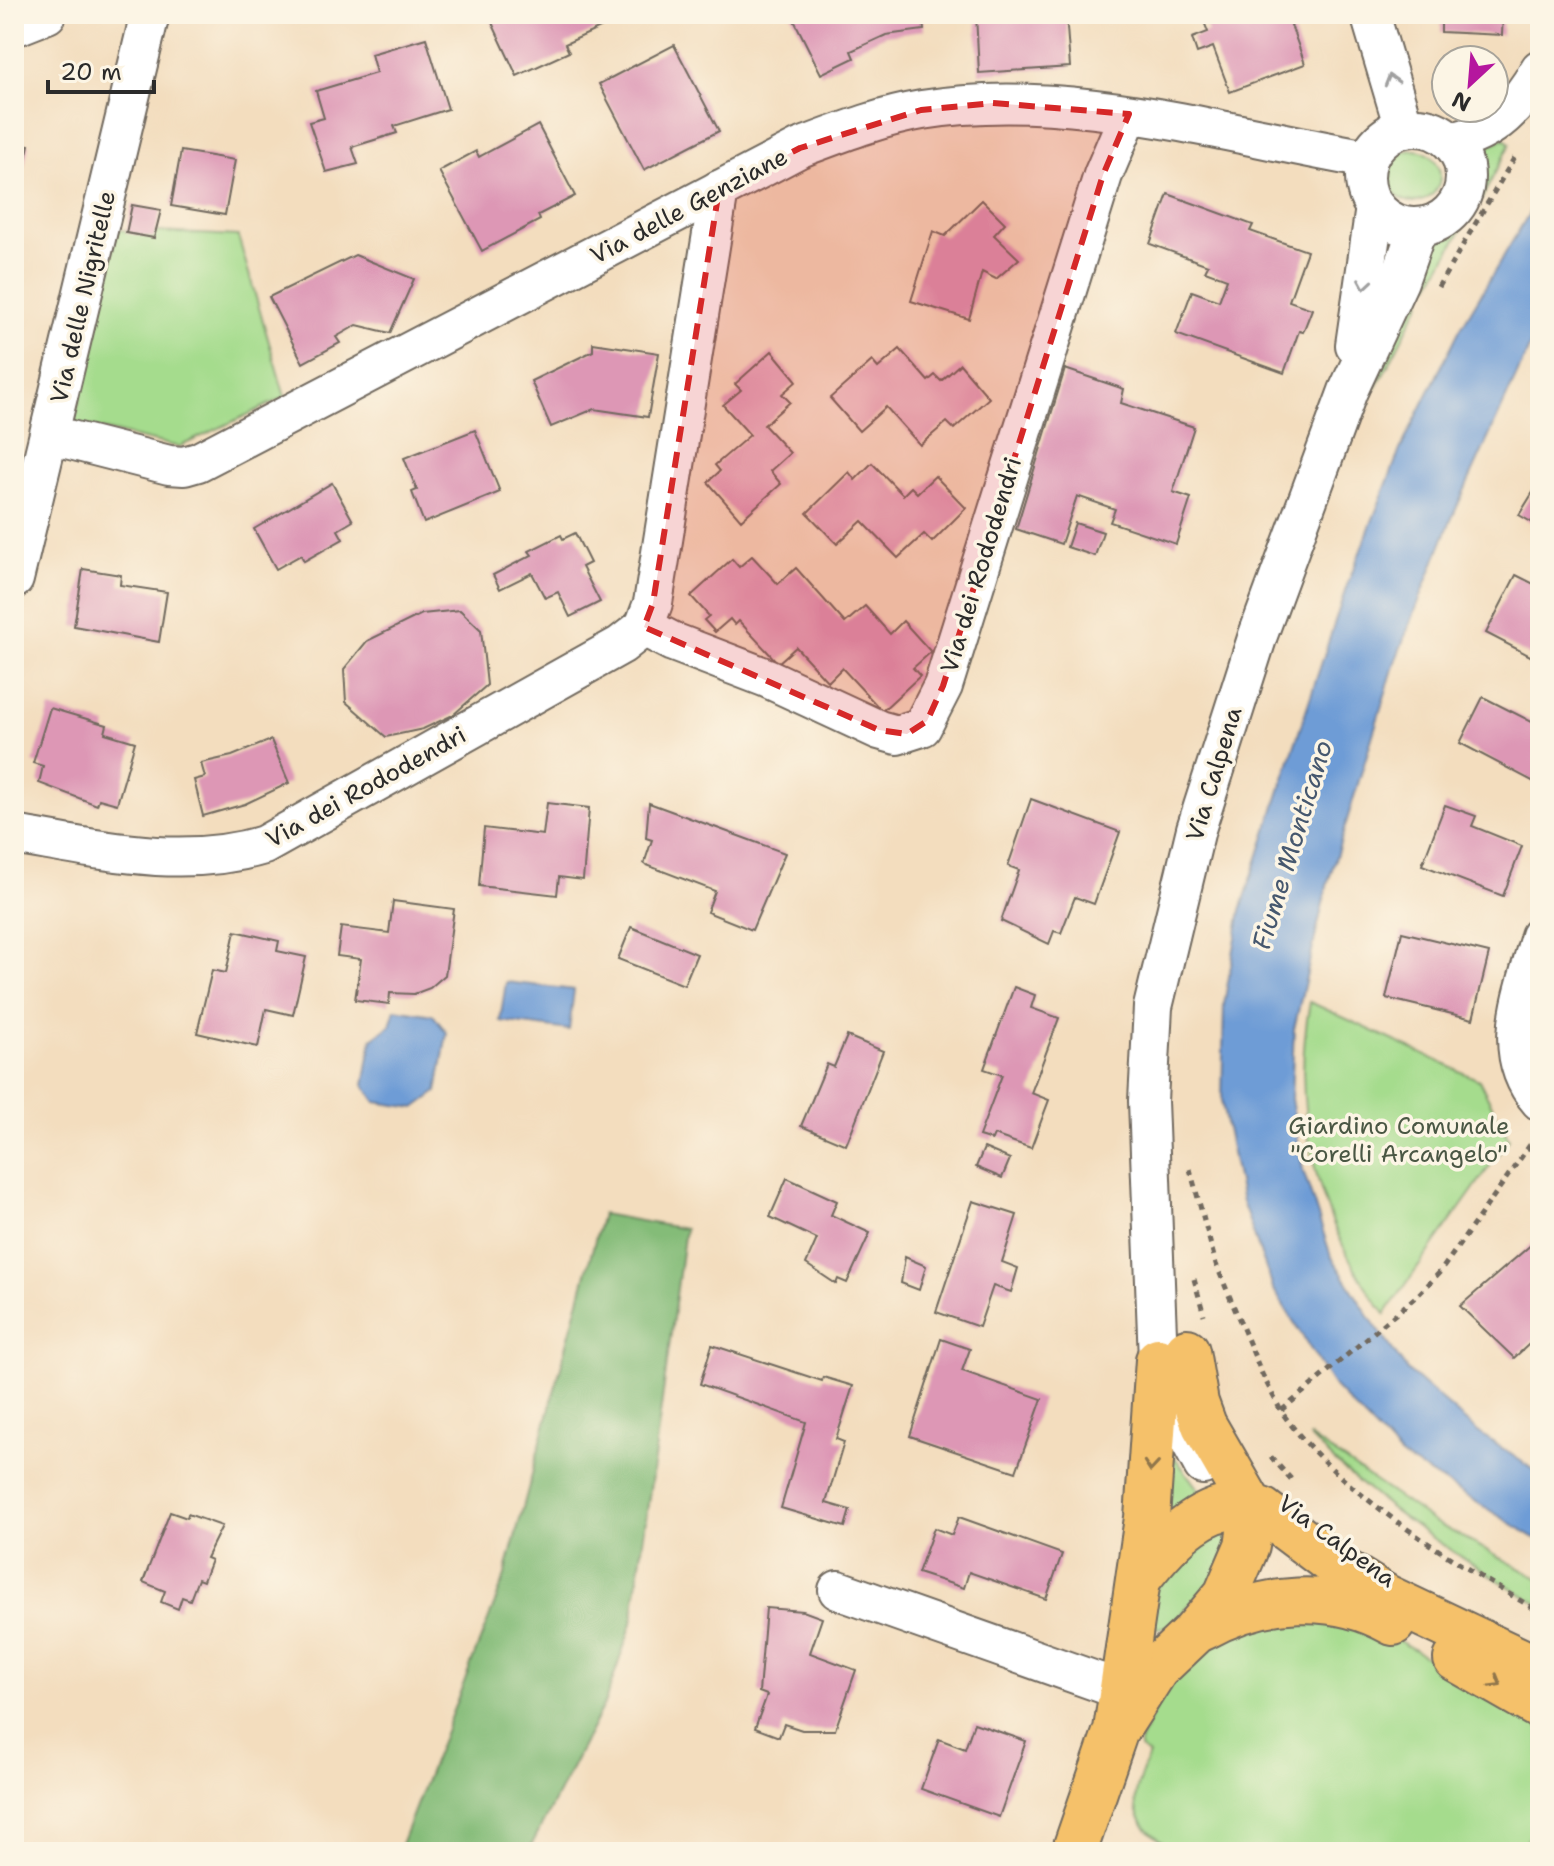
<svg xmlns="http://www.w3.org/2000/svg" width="1554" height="1866" font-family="'Shantell Sans',sans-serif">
	<rect width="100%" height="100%" fill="#fcf5e5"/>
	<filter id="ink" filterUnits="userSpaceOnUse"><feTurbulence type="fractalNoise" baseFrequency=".0125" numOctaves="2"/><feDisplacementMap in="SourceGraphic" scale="16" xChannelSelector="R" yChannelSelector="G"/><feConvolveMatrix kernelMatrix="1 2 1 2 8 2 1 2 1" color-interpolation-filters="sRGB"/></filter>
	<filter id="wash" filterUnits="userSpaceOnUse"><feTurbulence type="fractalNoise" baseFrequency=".006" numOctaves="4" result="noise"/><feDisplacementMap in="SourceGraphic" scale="32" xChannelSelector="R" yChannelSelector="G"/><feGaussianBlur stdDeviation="1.8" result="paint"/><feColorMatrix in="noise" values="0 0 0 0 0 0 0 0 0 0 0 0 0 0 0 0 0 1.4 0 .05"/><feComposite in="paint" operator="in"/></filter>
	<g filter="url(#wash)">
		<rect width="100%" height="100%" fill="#f3ddbe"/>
		<g fill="#a5dc8d" stroke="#68845c" stroke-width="2">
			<path d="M 1504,138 L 1510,144 L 1479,204 L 1476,202 L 1482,175 L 1478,151 Z"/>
			<circle cx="1414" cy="176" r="26"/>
			<path d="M 1463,227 L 1430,285 L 1414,277 L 1438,241 Z"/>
			<path d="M 117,230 L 238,236 L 285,397 L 179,447 L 74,423 Z"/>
			<path d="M 1406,295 L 1421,302 L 1376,389 Z"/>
			<path d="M 1310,1002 L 1479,1080 L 1509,1139 L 1385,1314 C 1318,1226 1289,1111 1310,1002 Z"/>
			<path d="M 1309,1436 L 1434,1522 L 1540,1579 L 1540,1605 C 1457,1556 1376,1506 1309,1436 Z"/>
			<path d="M 1173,1455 L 1203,1496 L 1173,1516 L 1164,1513 Z"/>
			<path d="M 1226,1529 L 1229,1532 L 1220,1573 L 1170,1626 L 1152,1629 L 1154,1592 L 1191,1545 Z"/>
			<path d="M 1280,1613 L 1385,1633 L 1540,1722 L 1540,1822 L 1519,1852 L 1176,1852 C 1129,1819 1127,1807 1149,1755 L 1140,1749 L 1140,1742 L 1162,1693 L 1215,1639 Z"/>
		</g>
		<path fill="#84bc78" stroke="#587452" stroke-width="2" d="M 602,1214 L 685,1229 L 632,1623 L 605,1702 L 528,1852 L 398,1852 L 503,1582 Z"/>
		<g fill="#6e9cd6" stroke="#4c6480" stroke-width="2">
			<path d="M 1540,195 L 1540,324 L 1451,520 L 1395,662 L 1327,886 L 1294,1029 L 1291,1099 L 1303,1170 L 1331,1256 L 1370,1318 L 1407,1370 L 1478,1432 L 1540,1474 L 1540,1541 L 1401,1456 L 1334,1387 L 1273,1288 L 1242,1202 L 1222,1104 L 1224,1004 L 1241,910 L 1346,588 L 1400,450 L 1459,331 Z"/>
			<path d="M 506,982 L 574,990 L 569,1030 L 500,1021 Z"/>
			<path d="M 395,1009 L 433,1015 L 447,1033 L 437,1092 L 415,1108 L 376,1102 L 364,1085 L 372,1039 L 390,1026 Z"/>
		</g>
		<g id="blocks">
			<g fill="#dd97b5">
				<path d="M 488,14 L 618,14 L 620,19 L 565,44 L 569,52 L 517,76 Z"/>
				<path d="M 791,14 L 922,14 L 924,30 L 886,35 L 851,51 L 854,58 L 821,74 Z"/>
				<path d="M 976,14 L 1066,14 L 1070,67 L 979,73 Z"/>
				<path d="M 1201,14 L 1287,14 L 1305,64 L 1230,92 L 1213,47 L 1197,53 L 1192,38 L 1208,32 Z"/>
				<path d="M 1441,14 L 1503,14 L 1502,35 L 1441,32 Z"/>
				<path d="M 426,38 L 448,109 L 394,126 L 397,133 L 352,147 L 358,164 L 326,172 L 309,122 L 324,118 L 316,91 L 376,73 L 371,54 Z"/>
				<path d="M 674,45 L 719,131 L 644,170 L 599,84 Z"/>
				<path d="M 538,125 L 575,196 L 538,215 L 540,220 L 482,251 L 439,171 L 476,151 L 479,157 Z"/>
				<path d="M 14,142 L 29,145 L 15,206 L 14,206 Z"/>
				<path d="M 181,151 L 235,160 L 225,215 L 171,206 Z"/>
				<path d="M 1168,194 L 1253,225 L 1250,231 L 1307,251 L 1289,301 L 1312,309 L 1303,332 L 1299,331 L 1284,373 L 1176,334 L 1192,291 L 1219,301 L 1227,279 L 1205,271 L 1208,265 L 1150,244 Z"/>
				<path d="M 982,200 L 1005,223 L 994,235 L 1019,259 L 996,279 L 982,272 L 969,319 L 911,301 L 933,231 L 945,236 Z"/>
				<path d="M 132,205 L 161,210 L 154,238 L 126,233 Z"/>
				<path d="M 355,255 L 414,279 L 390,333 L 357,325 L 336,337 L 340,343 L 303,363 L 269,297 Z"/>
				<path d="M 593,343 L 659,353 L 648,417 L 594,409 L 551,427 L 531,381 L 593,351 Z"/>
				<path d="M 900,349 L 928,381 L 935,375 L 941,381 L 960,364 L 989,398 L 954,429 L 947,422 L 920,445 L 886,407 L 859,431 L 830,398 L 872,361 L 878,368 Z"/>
				<path d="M 772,351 L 797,381 L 782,394 L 790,402 L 764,425 L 790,453 L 770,471 L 781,484 L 741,520 L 708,482 L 720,471 L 715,465 L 750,435 L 723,405 L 741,390 L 735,384 Z"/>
				<path d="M 1065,369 L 1124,389 L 1121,403 L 1194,427 L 1173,492 L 1191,498 L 1176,544 L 1110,522 L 1115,509 L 1077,496 L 1061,544 L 1016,529 Z"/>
				<path d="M 475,430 L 500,492 L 424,523 L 412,492 L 417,490 L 404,458 Z"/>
				<path d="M 872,463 L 903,495 L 911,487 L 917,493 L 935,476 L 966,508 L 932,542 L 924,534 L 898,558 L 862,521 L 837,544 L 807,513 L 849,472 L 855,480 Z"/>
				<path d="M 1540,481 L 1540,527 L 1519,515 Z"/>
				<path d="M 332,483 L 353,521 L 338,530 L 343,539 L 304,561 L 301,555 L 276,569 L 254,529 Z"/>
				<path d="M 1075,523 L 1103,532 L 1095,556 L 1067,547 Z"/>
				<path d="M 575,533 L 590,563 L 582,567 L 600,602 L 570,617 L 558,592 L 545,598 L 532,573 L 500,589 L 493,575 L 532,555 L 529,551 L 561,535 L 563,539 Z"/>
				<path d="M 752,556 L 778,584 L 796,568 L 845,623 L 865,606 L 890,634 L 903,621 L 931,652 L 913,668 L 920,676 L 882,711 L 842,668 L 828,682 L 796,647 L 778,663 L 739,621 L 735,625 L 730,619 L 715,632 L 704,620 L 709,616 L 691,596 L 732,559 L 739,567 Z"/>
				<path d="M 83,569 L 121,575 L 120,585 L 167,592 L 159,642 L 74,626 Z"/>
				<path d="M 1516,575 L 1540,587 L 1540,661 L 1486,633 Z"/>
				<path d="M 460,610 L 481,630 L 487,685 L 453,715 L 423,729 L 386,737 L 346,702 L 344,669 L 367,641 L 422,614 Z"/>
				<path d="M 1483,697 L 1540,726 L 1540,785 L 1460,743 Z"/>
				<path d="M 50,708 L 107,725 L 105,733 L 135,742 L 117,804 L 99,799 L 97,805 L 39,783 L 43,766 L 33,763 Z"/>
				<path d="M 271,740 L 289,783 L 245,804 L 203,816 L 194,780 L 205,777 L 201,763 L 232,756 Z"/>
				<path d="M 1031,799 L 1120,832 L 1094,904 L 1075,897 L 1061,933 L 1054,931 L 1049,944 L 1001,921 L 1019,870 L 1008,866 Z"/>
				<path d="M 547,803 L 589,808 L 583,880 L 559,877 L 557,895 L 479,886 L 484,828 L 543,835 Z"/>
				<path d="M 649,803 L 785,853 L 752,930 L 707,912 L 715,891 L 644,864 L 652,840 L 646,838 Z"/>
				<path d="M 1445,805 L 1476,816 L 1472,826 L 1522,846 L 1503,896 L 1422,865 Z"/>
				<path d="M 393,901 L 454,909 L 445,975 L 430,988 L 414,994 L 390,993 L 389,1004 L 355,1000 L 361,959 L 337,956 L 341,927 L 389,933 Z"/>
				<path d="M 631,927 L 697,954 L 684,985 L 618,959 Z"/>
				<path d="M 235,931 L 279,941 L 277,951 L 306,957 L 293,1015 L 266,1009 L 258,1047 L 197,1033 L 212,970 L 226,973 Z"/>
				<path d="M 1402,932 L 1489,953 L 1473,1019 L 1386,998 Z"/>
				<path d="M 1014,987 L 1035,995 L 1031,1008 L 1059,1018 L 1031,1093 L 1049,1100 L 1031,1148 L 994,1135 L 992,1140 L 979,1136 L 1002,1075 L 984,1069 Z"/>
				<path d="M 847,1036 L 883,1051 L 846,1145 L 801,1126 L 827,1064 L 834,1067 Z"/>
				<path d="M 984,1148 L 1010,1159 L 1002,1178 L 976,1167 Z"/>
				<path d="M 787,1178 L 837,1201 L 831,1215 L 870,1233 L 847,1283 L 838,1279 L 836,1284 L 806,1264 L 817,1239 L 770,1217 Z"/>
				<path d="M 973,1201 L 1017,1215 L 1002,1262 L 1018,1268 L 1011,1292 L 993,1286 L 979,1327 L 936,1312 Z"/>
				<path d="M 1540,1237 L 1540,1334 L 1514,1358 L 1460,1306 Z"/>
				<path d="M 905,1257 L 926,1266 L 919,1290 L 901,1283 Z"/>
				<path d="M 941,1339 L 970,1349 L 962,1371 L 1042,1399 L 1016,1472 L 910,1436 Z"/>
				<path d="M 712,1345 L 822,1381 L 823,1377 L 853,1386 L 836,1439 L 844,1442 L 826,1503 L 850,1510 L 845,1527 L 781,1508 L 806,1422 L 700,1384 Z"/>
				<path d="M 170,1512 L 187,1518 L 188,1514 L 222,1526 L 206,1558 L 211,1560 L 203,1581 L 198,1579 L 190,1600 L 182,1597 L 178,1609 L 161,1602 L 165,1591 L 143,1582 Z"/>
				<path d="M 959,1517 L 1062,1554 L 1046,1599 L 969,1572 L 964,1588 L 918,1573 L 934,1528 L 952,1535 Z"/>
				<path d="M 766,1608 L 803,1611 L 822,1618 L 810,1653 L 856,1670 L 835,1730 L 802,1730 L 784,1724 L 779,1737 L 755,1728 L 767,1695 L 759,1692 Z"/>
				<path d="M 974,1723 L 1026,1741 L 999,1817 L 921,1789 L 939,1739 L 965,1749 Z"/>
			</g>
		</g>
	</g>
	<g filter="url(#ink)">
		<use href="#blocks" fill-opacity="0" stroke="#71695e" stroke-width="2"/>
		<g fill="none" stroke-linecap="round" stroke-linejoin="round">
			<defs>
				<g id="minor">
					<path d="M 1370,14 L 1404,128"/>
					<path d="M 14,27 L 47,14"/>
					<circle cx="1415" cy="177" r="50"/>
					<path d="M 1452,142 C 1495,132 1519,106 1540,69"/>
					<path d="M 1355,345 L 1375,207"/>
					<path d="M 51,435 L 169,465 L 184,466 L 198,462 L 800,148 C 840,133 880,117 922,110 C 1070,86 1223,134 1368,159"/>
					<path d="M 14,579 L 150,14"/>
					<path d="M 644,627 L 653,603 L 719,190"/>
					<path d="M 14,835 C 98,849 181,870 264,845 L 621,645 L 644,627 L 673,642 L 767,678 L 879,730 L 897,735 L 922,727 L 943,686 L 1103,175 L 1129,114"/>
					<path d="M 1540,936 C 1525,992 1497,1052 1540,1101"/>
					<path d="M 1203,1465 L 1175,1413 L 1158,1360 L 1148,1101 L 1153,1007 L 1196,829 L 1258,635 L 1348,391 L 1399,281 L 1418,227"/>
					<path d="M 838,1590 L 1121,1690"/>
				</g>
				<g id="major">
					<path d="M 1139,1578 C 1168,1541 1209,1493 1262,1510 L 1339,1568 L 1386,1597 L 1540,1670"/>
					<path d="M 1203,1628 C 1261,1595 1334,1589 1393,1623"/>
					<path d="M 1456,1659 L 1540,1707"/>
					<path d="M 1122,1722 L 1156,1669 L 1194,1633 L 1226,1595 L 1247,1546 L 1250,1525 L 1248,1501 L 1204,1425 L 1196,1403 L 1187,1351"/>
					<path d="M 1074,1852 L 1116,1730 L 1147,1518 L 1158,1360"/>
				</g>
			</defs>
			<use href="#minor" stroke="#71695e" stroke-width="42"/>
			<use href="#major" stroke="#71695e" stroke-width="48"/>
			<g stroke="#71695e" stroke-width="5" stroke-dasharray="6 6" stroke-linecap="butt">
				<path d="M 1438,287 L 1516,155"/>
				<path d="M 1537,1135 L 1440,1272 L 1419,1294 L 1281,1411 C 1336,1492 1456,1563 1540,1612"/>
				<path d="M 1190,1169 L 1216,1264 L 1262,1374 L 1281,1411"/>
				<path d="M 1194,1279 L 1204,1315"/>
				<path d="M 1271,1457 L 1291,1479"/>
			</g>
			<use href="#minor" stroke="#fff" stroke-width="38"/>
			<use href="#major" stroke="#f5c16b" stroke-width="44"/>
		</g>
		<defs><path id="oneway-chevron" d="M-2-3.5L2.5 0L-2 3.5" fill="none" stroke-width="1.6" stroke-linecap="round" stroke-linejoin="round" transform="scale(2)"/></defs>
		<g stroke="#a0a0a0">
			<use href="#oneway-chevron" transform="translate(1391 80) rotate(-106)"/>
			<use href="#oneway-chevron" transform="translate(1365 284) rotate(99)"/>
		</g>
		<g stroke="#90764b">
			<use href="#oneway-chevron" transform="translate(1151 1466) rotate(95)"/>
			<use href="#oneway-chevron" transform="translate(1496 1682) rotate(30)"/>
		</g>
	</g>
	<path fill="#d62828" fill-opacity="0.2" stroke="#d62828" stroke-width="6" stroke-dasharray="16 10" stroke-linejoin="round" d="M 993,103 L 1129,114 L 1103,175 L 943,686 L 927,721 L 907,734 L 879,730 L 644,627 L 653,603 L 719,190 L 800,148 L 921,110 Z"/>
	<g text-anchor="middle" stroke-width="7" stroke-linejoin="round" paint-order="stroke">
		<g font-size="24" fill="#2b2b2b" stroke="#fcf5e5">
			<text transform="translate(689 206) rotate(-28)" y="8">Via delle Genziane</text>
			<text transform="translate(83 297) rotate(-77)" y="8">Via delle Nigritelle</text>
			<text transform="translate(981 565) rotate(-73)" y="8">Via dei Rododendri</text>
			<text transform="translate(1214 774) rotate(-73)" y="8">Via Calpena</text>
			<text transform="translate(366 787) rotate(-29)" y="8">Via dei Rododendri</text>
			<text transform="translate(1337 1541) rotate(36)" y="8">Via Calpena</text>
		</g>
		<g font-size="24" fill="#4a5744" stroke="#fcf5e5">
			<text x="1399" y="1134">Giardino Comunale<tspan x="1399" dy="28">"Corelli Arcangelo"</tspan></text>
		</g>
		<g font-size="26" font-style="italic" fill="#46586f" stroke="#fcf5e5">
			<text transform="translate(1292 845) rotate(-73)" y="9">Fiume Monticano</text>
		</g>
	</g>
	<rect width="1554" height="1866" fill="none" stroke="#fcf5e5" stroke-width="48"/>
	<g transform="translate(1470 84) rotate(206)"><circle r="38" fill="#fcf5e5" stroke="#a8a49b" stroke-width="2"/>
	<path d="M0-6L14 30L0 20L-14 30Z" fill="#b5179e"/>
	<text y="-12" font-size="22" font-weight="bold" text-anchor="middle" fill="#2b2b2b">N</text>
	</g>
	<path d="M48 80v12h106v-12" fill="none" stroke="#2b2b2b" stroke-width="4"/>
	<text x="60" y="80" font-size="24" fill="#2b2b2b" stroke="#fcf5e5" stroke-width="6" paint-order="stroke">20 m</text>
</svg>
